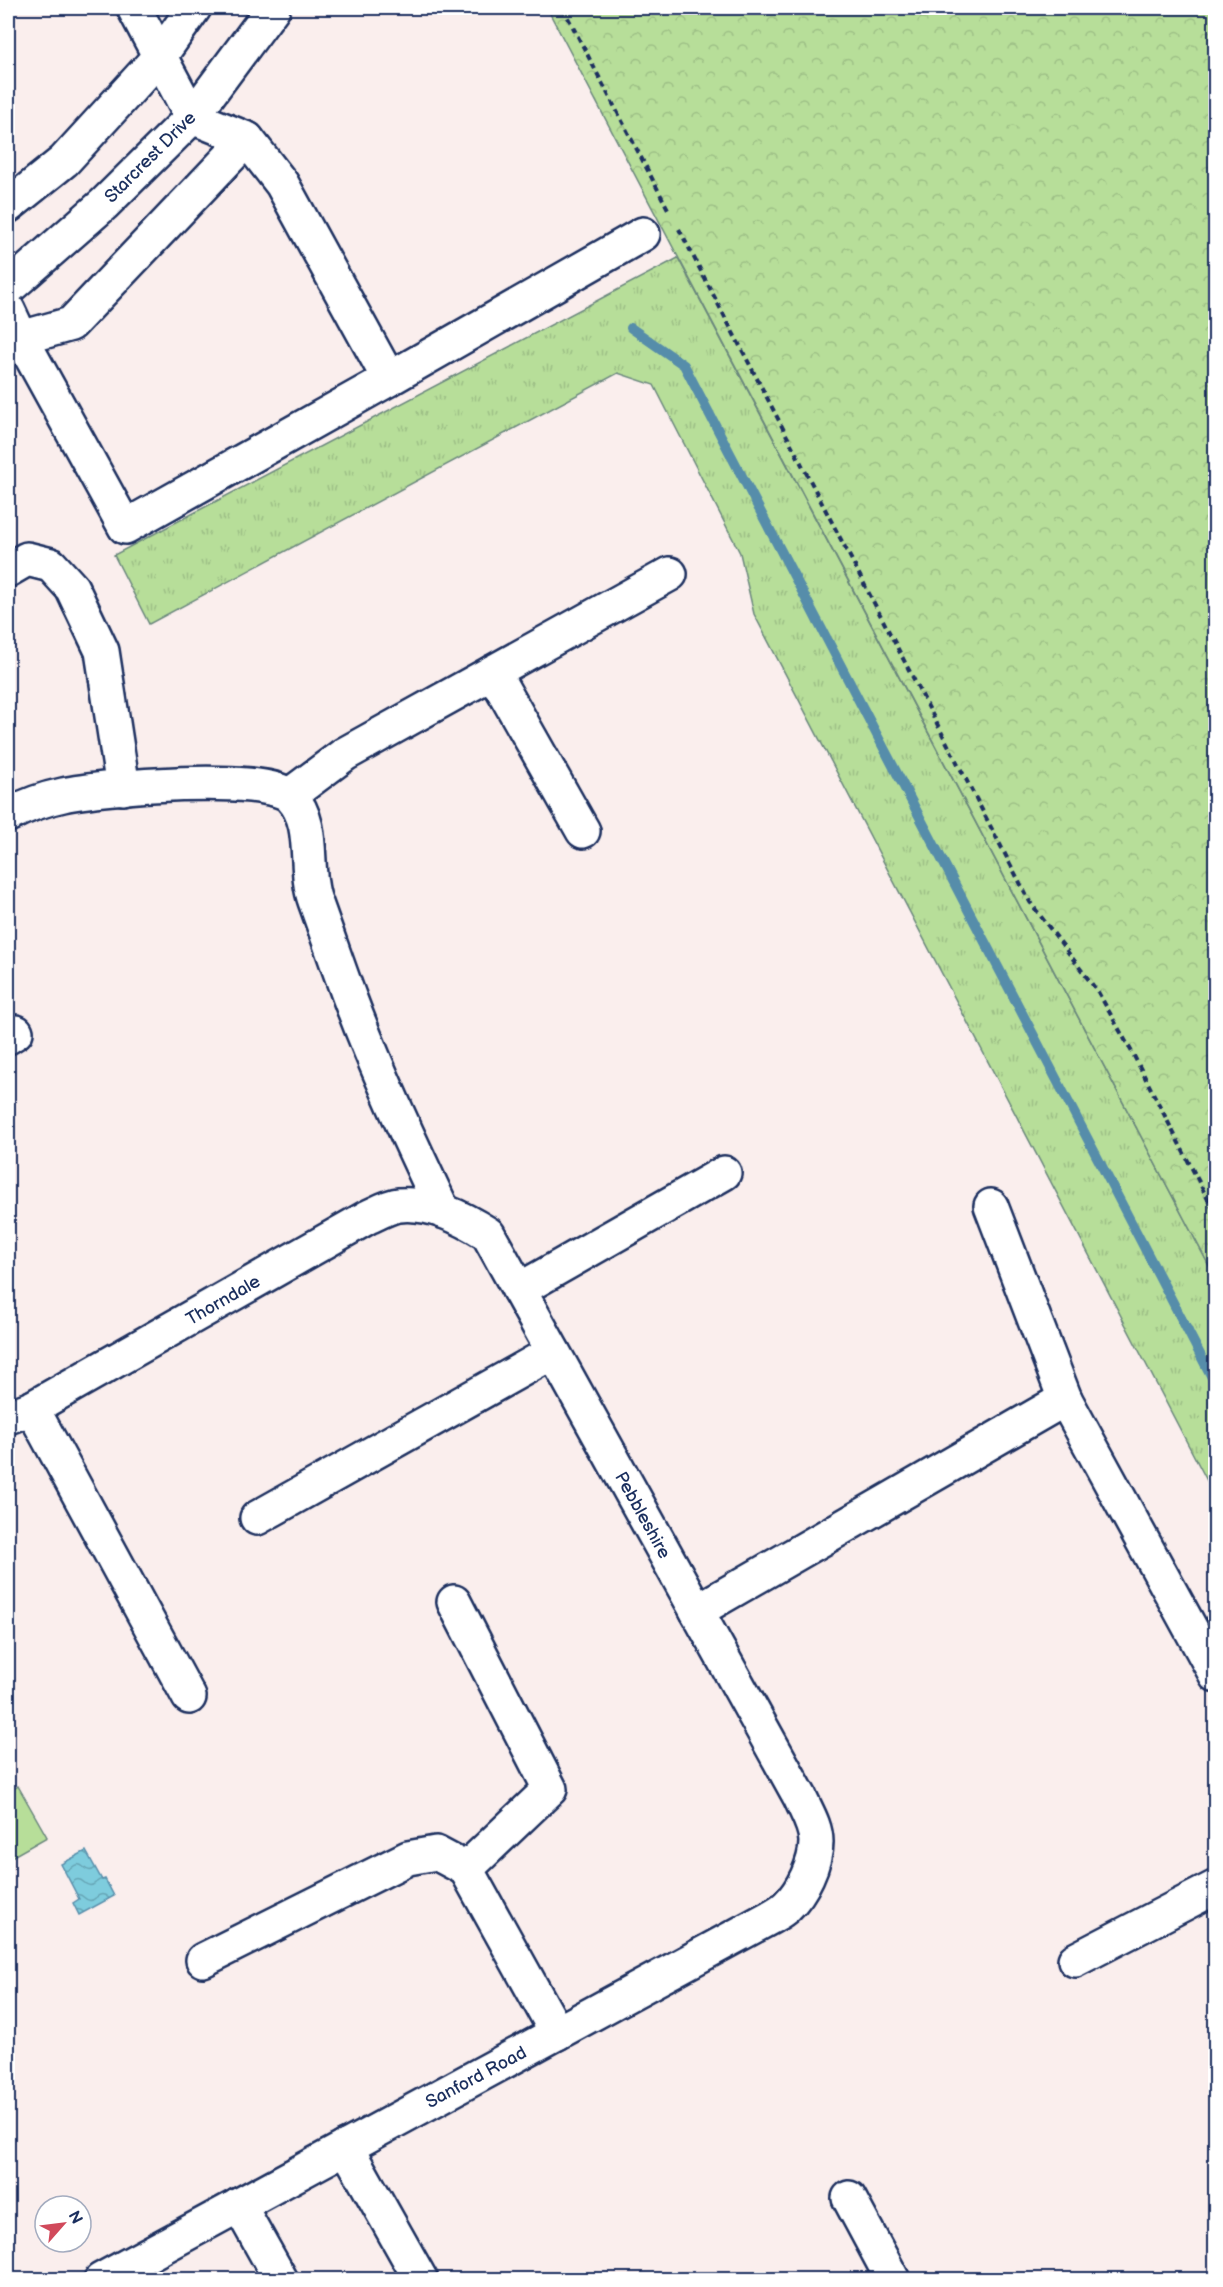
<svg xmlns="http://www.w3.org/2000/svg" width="1223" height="2287" font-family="'Balsamiq Sans',sans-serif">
	<defs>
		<pattern id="grass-tufts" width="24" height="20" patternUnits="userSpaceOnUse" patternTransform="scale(1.5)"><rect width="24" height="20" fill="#b7de99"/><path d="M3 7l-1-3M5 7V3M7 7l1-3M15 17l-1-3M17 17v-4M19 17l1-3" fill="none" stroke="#9dbf86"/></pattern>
		<pattern id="forest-crowns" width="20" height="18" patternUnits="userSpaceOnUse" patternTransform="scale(1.5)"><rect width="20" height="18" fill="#b7de99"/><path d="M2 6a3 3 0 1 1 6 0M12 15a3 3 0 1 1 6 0" fill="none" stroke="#9dbf86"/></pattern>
		<pattern id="water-waves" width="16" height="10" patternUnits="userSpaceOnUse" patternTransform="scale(1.5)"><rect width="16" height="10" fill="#7eccdd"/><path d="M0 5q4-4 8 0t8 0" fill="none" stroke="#66a6b6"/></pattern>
	</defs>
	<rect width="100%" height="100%" fill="#faeeed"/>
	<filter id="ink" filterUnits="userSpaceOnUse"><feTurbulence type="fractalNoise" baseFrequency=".0167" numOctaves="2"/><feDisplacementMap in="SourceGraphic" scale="12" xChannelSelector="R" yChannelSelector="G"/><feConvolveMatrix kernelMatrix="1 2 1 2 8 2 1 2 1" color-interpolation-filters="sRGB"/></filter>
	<g filter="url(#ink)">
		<path fill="url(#grass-tufts)" stroke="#69867c" stroke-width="1.5" d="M 678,258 L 1215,1277 L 1215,1496 L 754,614 L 740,553 L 654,385 L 618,373 L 149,624 L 114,555 Z"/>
		<path fill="url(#forest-crowns)" stroke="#69867c" stroke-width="1.5" d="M 547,8 L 1215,8 L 1215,1277 Z"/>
		<path fill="#b7de99" stroke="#69867c" stroke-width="1.5" d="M 18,1786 L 47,1837 L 8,1859 L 8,1792 Z"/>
		<path fill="url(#water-waves)" stroke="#568daa" stroke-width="1.5" d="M 86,1851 L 102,1880 L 105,1879 L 114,1896 L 79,1915 L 73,1903 L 79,1899 L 61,1864 Z"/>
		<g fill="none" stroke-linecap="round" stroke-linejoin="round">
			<path stroke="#568daa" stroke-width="10" d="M 631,328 L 684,365 L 1216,1385"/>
			<defs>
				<g id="minor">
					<path d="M 8,206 L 64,161 L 160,56 L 194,8"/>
					<path d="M 8,288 L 104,204 L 192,117 L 273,8"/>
					<path d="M 8,310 L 21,338 L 125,527 L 389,379 L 282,184 L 247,139 L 192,117 L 134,8"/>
					<path d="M 21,338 L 71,324 L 247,139"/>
					<path d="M 389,379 L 643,234"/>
					<path d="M 8,570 L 27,559 L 51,565 L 72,588 L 102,651 L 123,788"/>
					<path d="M 493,672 L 583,831"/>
					<path d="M 290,795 L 345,754 L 670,574"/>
					<path d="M 8,815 C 25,806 44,799 63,795 C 99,787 267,772 291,797 C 317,824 303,869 315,901 C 327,934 338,967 350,999 C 377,1071 410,1141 443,1211"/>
					<path d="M 8,1037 L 16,1032"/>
					<path d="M 991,1206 L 1065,1399"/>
					<path d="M 519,1290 L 724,1173"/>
					<path d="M 32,1408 L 189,1697"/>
					<path d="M 8,1417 L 32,1408 L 368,1217 C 377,1213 389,1206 399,1205 C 431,1202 461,1217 488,1234 L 800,1797 C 806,1811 816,1826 816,1842 C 816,1863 802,1892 787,1906 C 782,1911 776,1914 771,1917 L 101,2280"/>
					<path d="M 257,1518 L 553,1352"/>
					<path d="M 454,1602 L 550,1789 L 466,1869 L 557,2033"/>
					<path d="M 697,1611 L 1065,1399 L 1216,1675"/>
					<path d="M 203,1960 L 408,1858 L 436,1853 L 466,1869"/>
					<path d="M 1075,1960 L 1216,1887"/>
					<path d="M 346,2147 L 421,2280"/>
					<path d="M 849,2198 L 893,2280"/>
					<path d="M 239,2205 L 281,2280"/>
				</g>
			</defs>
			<use href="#minor" stroke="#1b2f5e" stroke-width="38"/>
			<g stroke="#1b2f5e" stroke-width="4" stroke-dasharray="6 4.5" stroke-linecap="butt">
				<path d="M 563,8 L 668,209"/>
				<path d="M 679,229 L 1030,902 L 1098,992 L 1133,1054 L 1216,1215"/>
			</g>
			<use href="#minor" stroke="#fff" stroke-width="33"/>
		</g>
	</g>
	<g text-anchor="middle" stroke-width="4.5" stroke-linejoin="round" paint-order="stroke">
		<g font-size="18" fill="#1b2f5e" stroke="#fff">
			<text transform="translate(150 157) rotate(-45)" y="6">Starcrest Drive</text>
			<text transform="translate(223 1300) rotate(-30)" y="6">Thorndale</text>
			<text transform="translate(643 1515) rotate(61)" y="6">Pebbleshire</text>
			<text transform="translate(476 2077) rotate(-28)" y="6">Sanford Road</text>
		</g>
	</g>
	<rect width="1223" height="2287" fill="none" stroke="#fff" stroke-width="30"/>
	<rect x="15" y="15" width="1193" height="2257" fill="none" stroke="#1b2f5e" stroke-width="2" filter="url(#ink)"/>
	<g transform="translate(63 2224) rotate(62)"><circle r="28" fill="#ffffff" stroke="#a4acbf" stroke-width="1.5"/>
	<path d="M0-4.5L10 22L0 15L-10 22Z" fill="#d1495b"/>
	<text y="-9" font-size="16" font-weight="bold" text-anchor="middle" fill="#1b2f5e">N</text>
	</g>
</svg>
